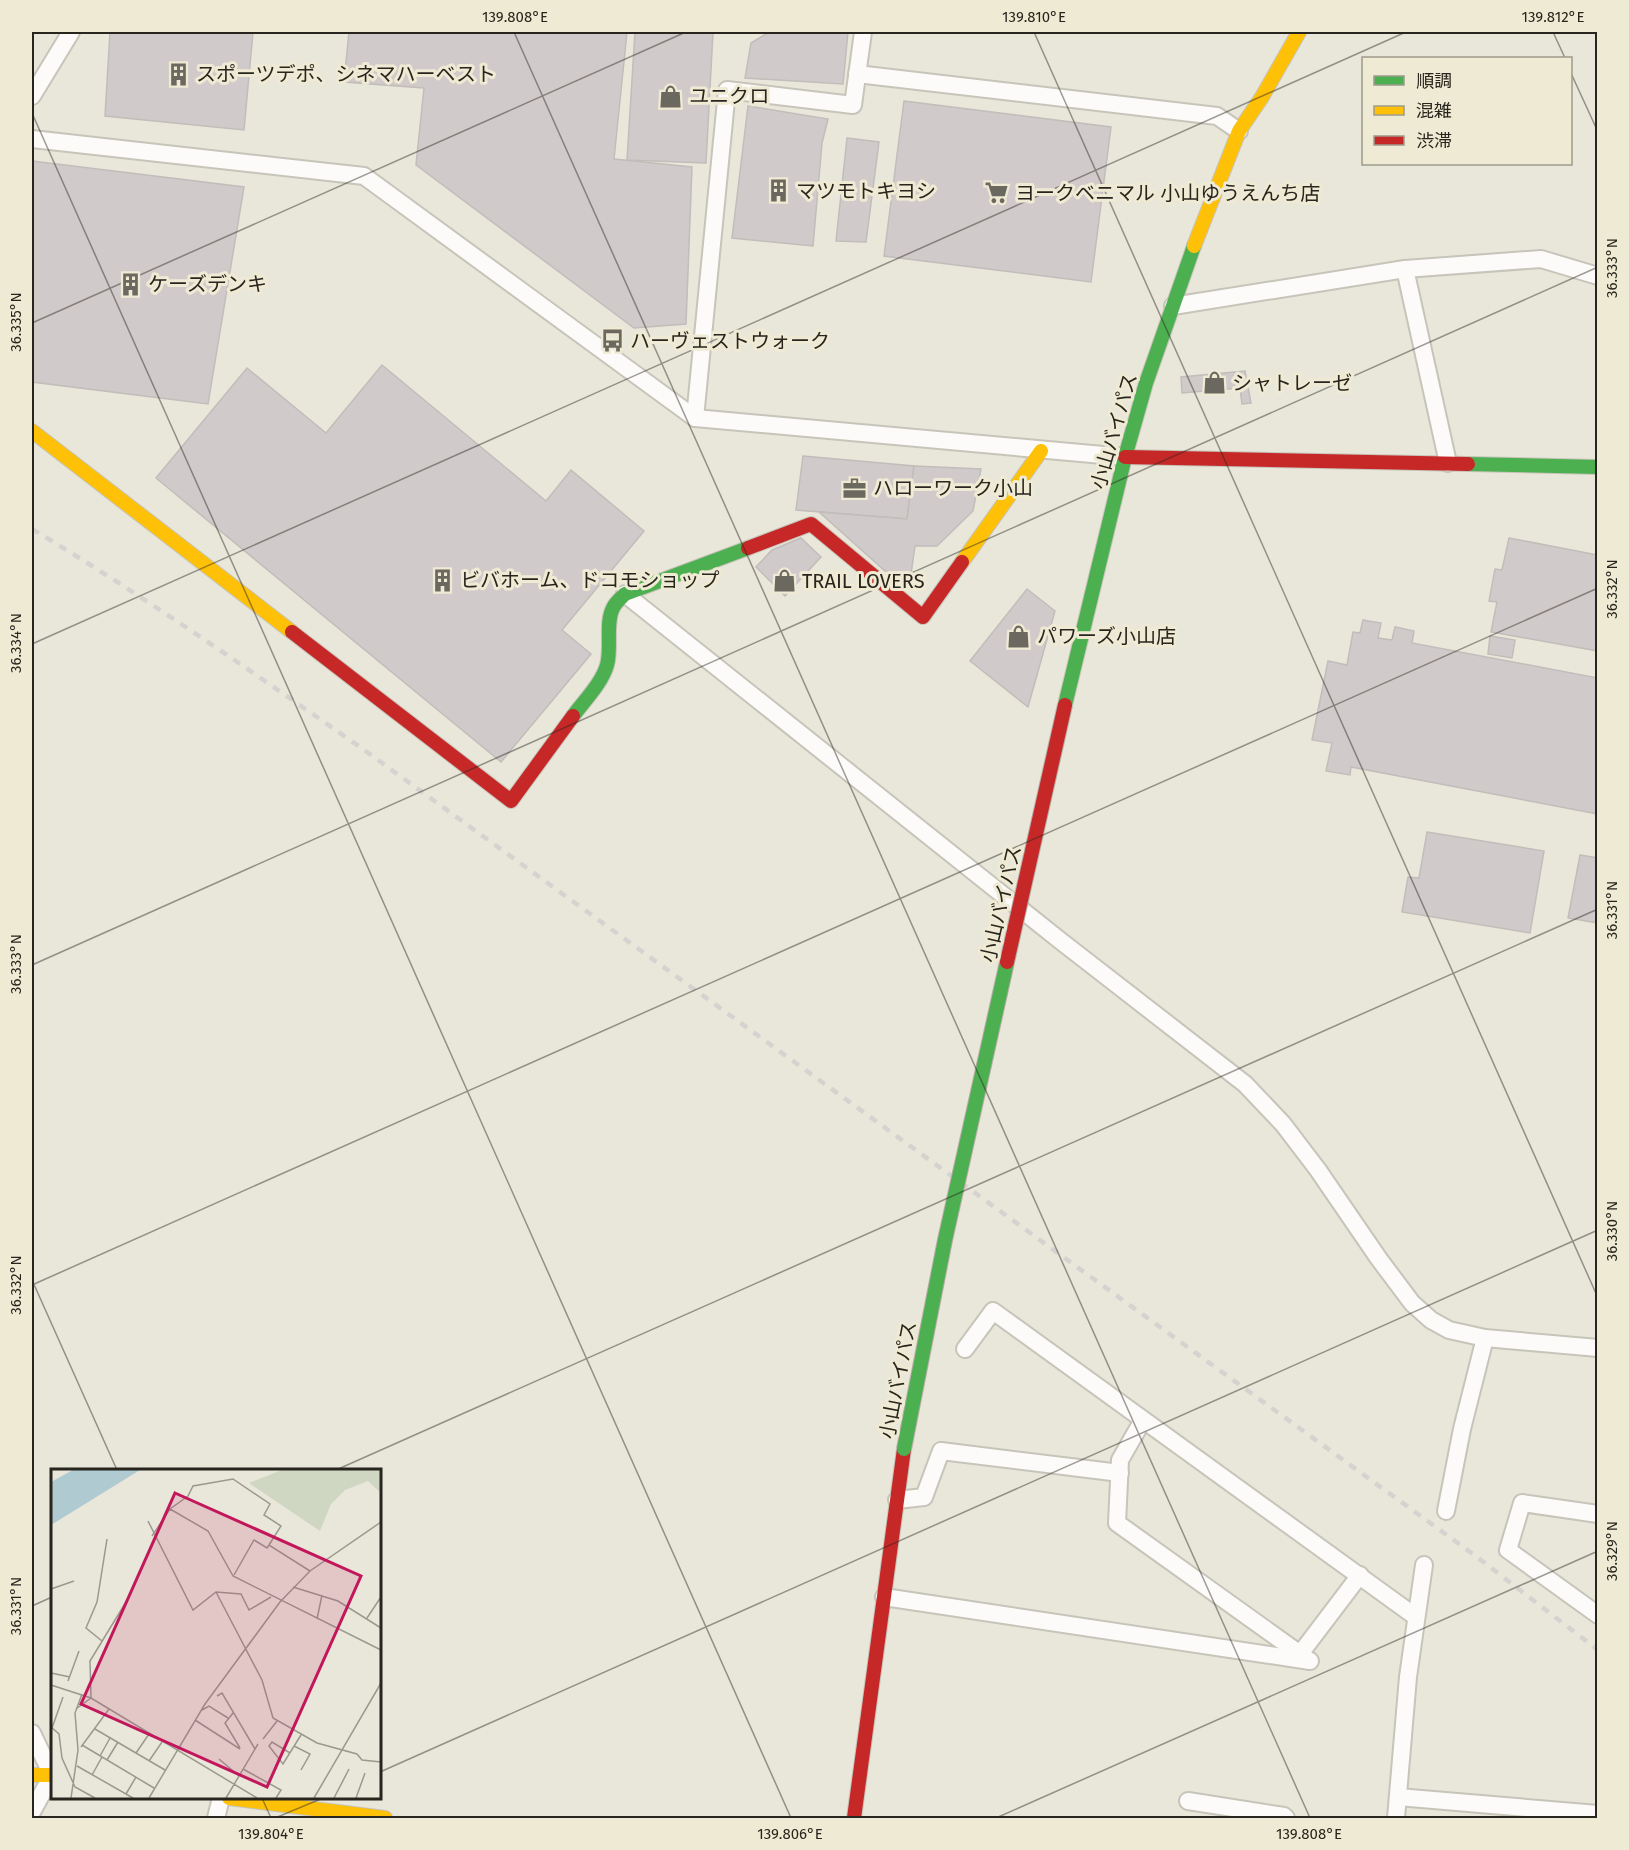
<svg xmlns="http://www.w3.org/2000/svg" width="1629" height="1850" font-family="'Fira Sans','Noto Sans JP',sans-serif">
	<rect width="100%" height="100%" fill="#e9e6da"/>
	<g fill="#d1caca" stroke="#c1bdba" stroke-width="1.5">
		<path d="M 110,32 L 253,32 L 244,130 L 105,116 Z"/>
		<path d="M 349,32 L 627,32 L 614,159 L 692,167 L 686,324 L 634,328 L 416,165 L 424,88 L 344,82 Z"/>
		<path d="M 635,32 L 713,32 L 706,163 L 627,160 Z"/>
		<path d="M 769,32 L 848,32 L 843,84 L 745,78 L 751,43 Z"/>
		<path d="M 904,101 L 1111,127 L 1091,282 L 884,256 Z"/>
		<path d="M 748,106 L 828,119 L 822,143 L 813,246 L 732,238 Z"/>
		<path d="M 847,138 L 879,142 L 866,242 L 836,241 Z"/>
		<path d="M 32,161 L 244,187 L 208,404 L 32,382 Z"/>
		<path d="M 382,365 L 546,501 L 571,470 L 644,531 L 562,630 L 591,654 L 501,762 L 156,478 L 247,368 L 326,433 Z"/>
		<path d="M 1245,371 L 1251,403 L 1242,404 L 1240,388 L 1182,393 L 1181,377 Z"/>
		<path d="M 803,456 L 914,466 L 907,519 L 796,510 Z"/>
		<path d="M 914,466 L 981,469 L 973,511 L 937,546 L 915,546 L 911,574 L 885,571 L 819,512 L 907,519 Z"/>
		<path d="M 801,538 L 821,557 L 785,596 L 756,567 L 772,550 Z"/>
		<path d="M 1509,538 L 1598,555 L 1598,651 L 1491,632 L 1497,602 L 1489,601 L 1495,569 L 1502,570 Z"/>
		<path d="M 1027,589 L 1055,611 L 1028,707 L 970,661 Z"/>
		<path d="M 1363,620 L 1381,623 L 1378,638 L 1392,640 L 1395,627 L 1414,631 L 1412,643 L 1598,678 L 1598,814 L 1351,767 L 1350,775 L 1326,771 L 1332,743 L 1312,740 L 1328,661 L 1347,665 L 1353,632 L 1360,633 Z"/>
		<path d="M 1490,636 L 1515,640 L 1512,658 L 1488,654 Z"/>
		<path d="M 1427,832 L 1544,851 L 1530,933 L 1402,912 L 1408,877 L 1419,878 Z"/>
		<path d="M 1580,855 L 1598,858 L 1598,923 L 1568,918 Z"/>
	</g>
	<g fill="none" stroke-linecap="round" stroke-linejoin="round">
		<defs>
			<g id="street">
				<path d="M 857,74 L 1217,116 L 1239,131"/>
				<path d="M 32,96 L 71,32"/>
				<path d="M 32,139 L 364,176 L 695,418 L 1125,457"/>
				<path d="M 1405,269 L 1448,463"/>
				<path d="M 1173,306 L 1405,269 L 1541,259 L 1598,276"/>
				<path d="M 695,418 L 727,90 L 853,105 L 863,32"/>
				<path d="M 625,594 L 1062,942 L 1245,1084 L 1283,1124 L 1318,1170 L 1379,1259 L 1412,1303 L 1431,1320 L 1449,1330 L 1485,1338 L 1598,1348"/>
				<path d="M 965,1349 L 993,1311 L 1416,1617"/>
				<path d="M 1143,1420 L 1120,1460 L 1117,1523 L 1307,1659"/>
				<path d="M 897,1500 L 924,1497 L 941,1451 L 1120,1473"/>
				<path d="M 1446,1511 L 1462,1429 L 1485,1338"/>
				<path d="M 1598,1514 L 1522,1503 L 1508,1550 L 1598,1615"/>
				<path d="M 884,1597 L 1310,1661"/>
				<path d="M 1300,1654 L 1360,1575"/>
				<path d="M 32,1733 L 52,1775 L 32,1812"/>
				<path d="M 1398,1797 L 1598,1814"/>
				<path d="M 1188,1801 L 1284,1816 L 1286,1818"/>
				<path d="M 216,1818 L 221,1798"/>
				<path d="M 1396,1818 L 1408,1677 L 1424,1565"/>
			</g>
			<g id="fast">
				<path d="M 1468,464 L 1598,467"/>
				<path d="M 1065,705 L 1125,457 L 1146,383 L 1194,246"/>
				<path d="M 573,716 C 584,701 602,683 607,665 C 612,648 605,623 613,608 C 615,603 621,598 625,594 L 748,548"/>
			</g>
			<g id="slow">
				<path d="M 1194,246 L 1239,131 L 1262,97 L 1299,32"/>
				<path d="M 32,431 L 292,632"/>
				<path d="M 962,562 L 1041,451"/>
				<path d="M 32,1775 L 52,1775"/>
				<path d="M 229,1798 L 385,1818"/>
			</g>
			<g id="jam">
				<path d="M 1125,457 L 1468,464"/>
				<path d="M 748,548 L 811,524 L 923,617 L 962,562"/>
				<path d="M 292,632 L 511,801 L 573,716"/>
				<path d="M 854,1818 L 904,1449"/>
			</g>
		</defs>
		<use href="#street" stroke="#c7c4ba" stroke-width="20"/>
		<use href="#fast" stroke="#c7c4ba" stroke-width="16"/>
		<use href="#slow" stroke="#c7c4ba" stroke-width="16"/>
		<use href="#jam" stroke="#c7c4ba" stroke-width="16"/>
		<use href="#street" stroke="#fcfbf9" stroke-width="16"/>
		<use href="#fast" stroke="#4caf50" stroke-width="14"/>
		<use href="#slow" stroke="#ffc107" stroke-width="14"/>
		<use href="#jam" stroke="#c62828" stroke-width="14"/>
		<path stroke="#d5d3d0" stroke-width="4.5" stroke-dasharray="8 8" stroke-linecap="butt" d="M 32,529 C 144,596 252,672 360,747 L 1473,1554 L 1598,1650"/>
		<defs>
			<path id="fast-bridge" d="M 904,1449 L 945,1240 L 1007,962"/>
			<path id="jam-bridge" d="M 1007,962 L 1065,705"/>
		</defs>
		<use href="#fast-bridge" stroke="#b6aca6" stroke-width="16" stroke-linecap="butt"/>
		<use href="#jam-bridge" stroke="#b6aca6" stroke-width="16" stroke-linecap="butt"/>
		<use href="#fast-bridge" stroke="#4caf50" stroke-width="14"/>
		<use href="#jam-bridge" stroke="#c62828" stroke-width="14"/>
	</g>
	<path fill="none" stroke="#27251d" stroke-width="1.5" stroke-opacity="0.45" d="M 514,32 L 1310,1818M 1034,32 L 1598,1298M 1553,32 L 1565,58M 1570,71 L 1598,132M 32,113 L 791,1818M 32,323 L 686,32M 32,644 L 1406,32M 32,965 L 1598,267M 32,1280 L 117,1470M 32,1285 L 1598,588M 336,1470 L 1598,909M 32,1606 L 52,1597M 380,1772 L 1598,1230M 262,1798 L 271,1818M 275,1818 L 323,1798M 996,1818 L 1598,1551"/>
	<defs>
		<symbol id="building-bare" viewBox="-9 -9 18 18"><path d="M-4-6H4V6H1V3H-1V6H-4ZM-2.5-4.3h1.7v1.8h-1.7ZM.8-4.3h1.7v1.8H.8ZM-2.5-1h1.7V.8h-1.7ZM.8-1h1.7V.8H.8Z" fill="#6b695f" stroke="#efead4" stroke-width="2.5" paint-order="stroke"/></symbol>
		<symbol id="shop-bare" viewBox="-9 -9 18 18"><path d="M-5-2.5h2.3a2.7 3.5 0 0 1 5.4 0H5L5.5 6h-11ZM-1.5-2.5h3a1.5 2.3 0 0 0-3 0Z" fill="#6b695f" stroke="#efead4" stroke-width="2.5" paint-order="stroke"/></symbol>
		<symbol id="supermarket-bare" viewBox="-9 -9 18 18"><path d="M-6-5.5h2.5l.6 2H6L4.5 2H-2.5L-4.4-4H-6ZM-1.5 3.2a1.3 1.3 0 1 0 .1 0ZM3 3.2a1.3 1.3 0 1 0 .1 0Z" fill="#6b695f" stroke="#efead4" stroke-width="2.5" paint-order="stroke"/></symbol>
		<symbol id="bus-bare" viewBox="-9 -9 18 18"><path d="M-5-6H5V4H4V6H2V4H-2V6H-4V4H-5ZM-3.5-4V0h7V-4ZM-3.5 1.2v1.5H-2V1.2ZM2 1.2v1.5H3.5V1.2Z" fill="#6b695f" stroke="#efead4" stroke-width="2.5" paint-order="stroke"/></symbol>
		<symbol id="office-bare" viewBox="-9 -9 18 18"><path d="M-6-3h4V-5.5h4V-3h4V5H-6ZM-1-4.5V-3h2v-1.5ZM-6 0V1H6V0Z" fill="#6b695f" stroke="#efead4" stroke-width="2.5" paint-order="stroke"/></symbol>
	</defs>
	<g fill-rule="evenodd">
		<use href="#building-bare" x="162" y="58" width="33" height="33"/>
		<use href="#shop-bare" x="654" y="80" width="33" height="33"/>
		<use href="#building-bare" x="762" y="174" width="33" height="33"/>
		<use href="#supermarket-bare" x="980" y="176" width="33" height="33"/>
		<use href="#building-bare" x="114" y="268" width="33" height="33"/>
		<use href="#bus-bare" x="596" y="324" width="33" height="33"/>
		<use href="#shop-bare" x="1198" y="366" width="33" height="33"/>
		<use href="#office-bare" x="838" y="472" width="33" height="33"/>
		<use href="#building-bare" x="426" y="564" width="33" height="33"/>
		<use href="#shop-bare" x="768" y="564" width="33" height="33"/>
		<use href="#shop-bare" x="1002" y="620" width="33" height="33"/>
	</g>
	<g text-anchor="middle" stroke-width="6" stroke-linejoin="round" paint-order="stroke">
		<g font-size="20" fill="#27251d" stroke="#efead4" text-anchor="start">
			<text x="196" y="81">スポーツデポ、シネマハーベスト</text>
			<text x="689" y="103">ユニクロ</text>
			<text x="796" y="198">マツモトキヨシ</text>
			<text x="1015" y="200">ヨークベニマル 小山ゆうえんち店</text>
			<text x="148" y="291">ケーズデンキ</text>
			<text x="630" y="348">ハーヴェストウォーク</text>
			<text x="1232" y="390">シャトレーゼ</text>
			<text x="873" y="495">ハローワーク小山</text>
			<text x="460" y="587">ビバホーム、ドコモショップ</text>
			<text x="802" y="588">TRAIL LOVERS</text>
			<text x="1037" y="643">パワーズ小山店</text>
		</g>
		<g font-size="20" fill="#27251d" stroke="#efead4">
			<text transform="translate(1114 431) rotate(-74)" y="7">小山バイパス</text>
			<text transform="translate(1001 904) rotate(-77)" y="7">小山バイパス</text>
			<text transform="translate(898 1380) rotate(-79)" y="7">小山バイパス</text>
		</g>
	</g>
	<g transform="translate(51 1469)">
		<rect width="330" height="330" fill="#e9e6da"/>
		<path d="M 231,1 L 330,1 L 330,24 L 317,12 L 294,21 L 280,35 L 269,62 L 198,14 Z" fill="#cfd7c2"/>
		<path d="M 22,1 L 89,1 L 0,56 L 0,13 Z" fill="#b0cad2"/>
		<path fill="none" stroke="#9b998e" stroke-width="1.5" d="M 119,40 L 157,62 L 182,107 L 330,181M 97,52 L 142,141 L 165,123 L 190,125 L 198,141 L 220,128M 101,67 L 119,40 L 137,27 L 142,17 L 182,10 L 219,35 L 213,46 L 230,57 L 218,76M 183,106 L 203,71 L 216,79 L 218,76 L 259,102M 242,118 L 287,132 L 330,159M 0,120 L 23,112M 165,123 L 211,211 L 222,249 L 266,274 L 306,285 L 311,291 L 330,293M 316,149 L 330,128M 266,150 L 271,126M 51,172 L 35,159 L 46,133 L 56,70M 0,204 L 19,208M 17,212 L 28,182M 0,216 L 40,229 L 206,329M 166,227 L 171,224 L 204,280M 25,240 L 40,229 L 39,192 L 78,128M 151,241 L 158,237 L 177,249M 182,244 L 174,254 L 189,279M 144,251 L 189,280M 0,258 L 8,265 L 11,289 L 24,318 L 44,329M 1,259 L 12,228M 44,260 L 114,301M 212,270 L 226,252M 31,276 L 103,319M 243,277 L 259,285 L 250,301M 30,278 L 58,240M 85,284 L 98,265M 239,284 L 221,273 L 218,277 L 232,295 L 250,266M 49,287 L 59,269M 168,290 L 188,307M 56,291 L 67,273M 98,292 L 111,273M 26,297 L 82,329M 192,300 L 230,321 L 225,329M 41,306 L 51,288M 75,325 L 85,308M 20,329 L 27,281 L 24,244 L 31,225M 98,329 L 154,235 L 229,133 L 259,102 L 330,53M 175,329 L 207,275M 263,329 L 330,214M 283,329 L 298,300M 305,329 L 314,304"/>
		<path fill="#c2185b" fill-opacity="0.15" stroke="#c2185b" stroke-width="3" d="M 124,24 L 310,107 L 216,318 L 30,235 Z"/>
		<rect width="330" height="330" fill="none" stroke="#27251d" stroke-width="3"/>
	</g>
	<rect width="1629" height="1850" fill="none" stroke="#efead4" stroke-width="66"/>
	<rect x="1362" y="57" width="210" height="108" fill="#efead4" stroke="#9f9b8b" stroke-width="1.5"/>
	<rect x="1374" y="76" width="30" height="9" fill="#4caf50" stroke="#9f9b8b" stroke-width="1.5"/>
	<text x="1416" y="87" font-size="18" fill="#27251d">順調</text>
	<rect x="1374" y="106" width="30" height="9" fill="#ffc107" stroke="#9f9b8b" stroke-width="1.5"/>
	<text x="1416" y="117" font-size="18" fill="#27251d">混雑</text>
	<rect x="1374" y="136" width="30" height="9" fill="#c62828" stroke="#9f9b8b" stroke-width="1.5"/>
	<text x="1416" y="147" font-size="18" fill="#27251d">渋滞</text>
	<rect x="33" y="33" width="1563" height="1784" fill="none" stroke="#27251d" stroke-width="2"/>
	<g font-size="15" text-anchor="middle" fill="#27251d">
		<text x="515" y="22">139.808°E</text>
		<text x="1034" y="22">139.810°E</text>
		<text x="1553" y="22">139.812°E</text>
		<text transform="translate(1612 268) rotate(-90)" y="5">36.333°N</text>
		<text transform="translate(16 322) rotate(-90)" y="5">36.335°N</text>
		<text transform="translate(1612 589) rotate(-90)" y="5">36.332°N</text>
		<text transform="translate(16 643) rotate(-90)" y="5">36.334°N</text>
		<text transform="translate(1612 910) rotate(-90)" y="5">36.331°N</text>
		<text transform="translate(16 964) rotate(-90)" y="5">36.333°N</text>
		<text transform="translate(1612 1231) rotate(-90)" y="5">36.330°N</text>
		<text transform="translate(16 1285) rotate(-90)" y="5">36.332°N</text>
		<text transform="translate(1612 1551) rotate(-90)" y="5">36.329°N</text>
		<text transform="translate(16 1606) rotate(-90)" y="5">36.331°N</text>
		<text x="271" y="1839">139.804°E</text>
		<text x="790" y="1839">139.806°E</text>
		<text x="1309" y="1839">139.808°E</text>
	</g>
</svg>
